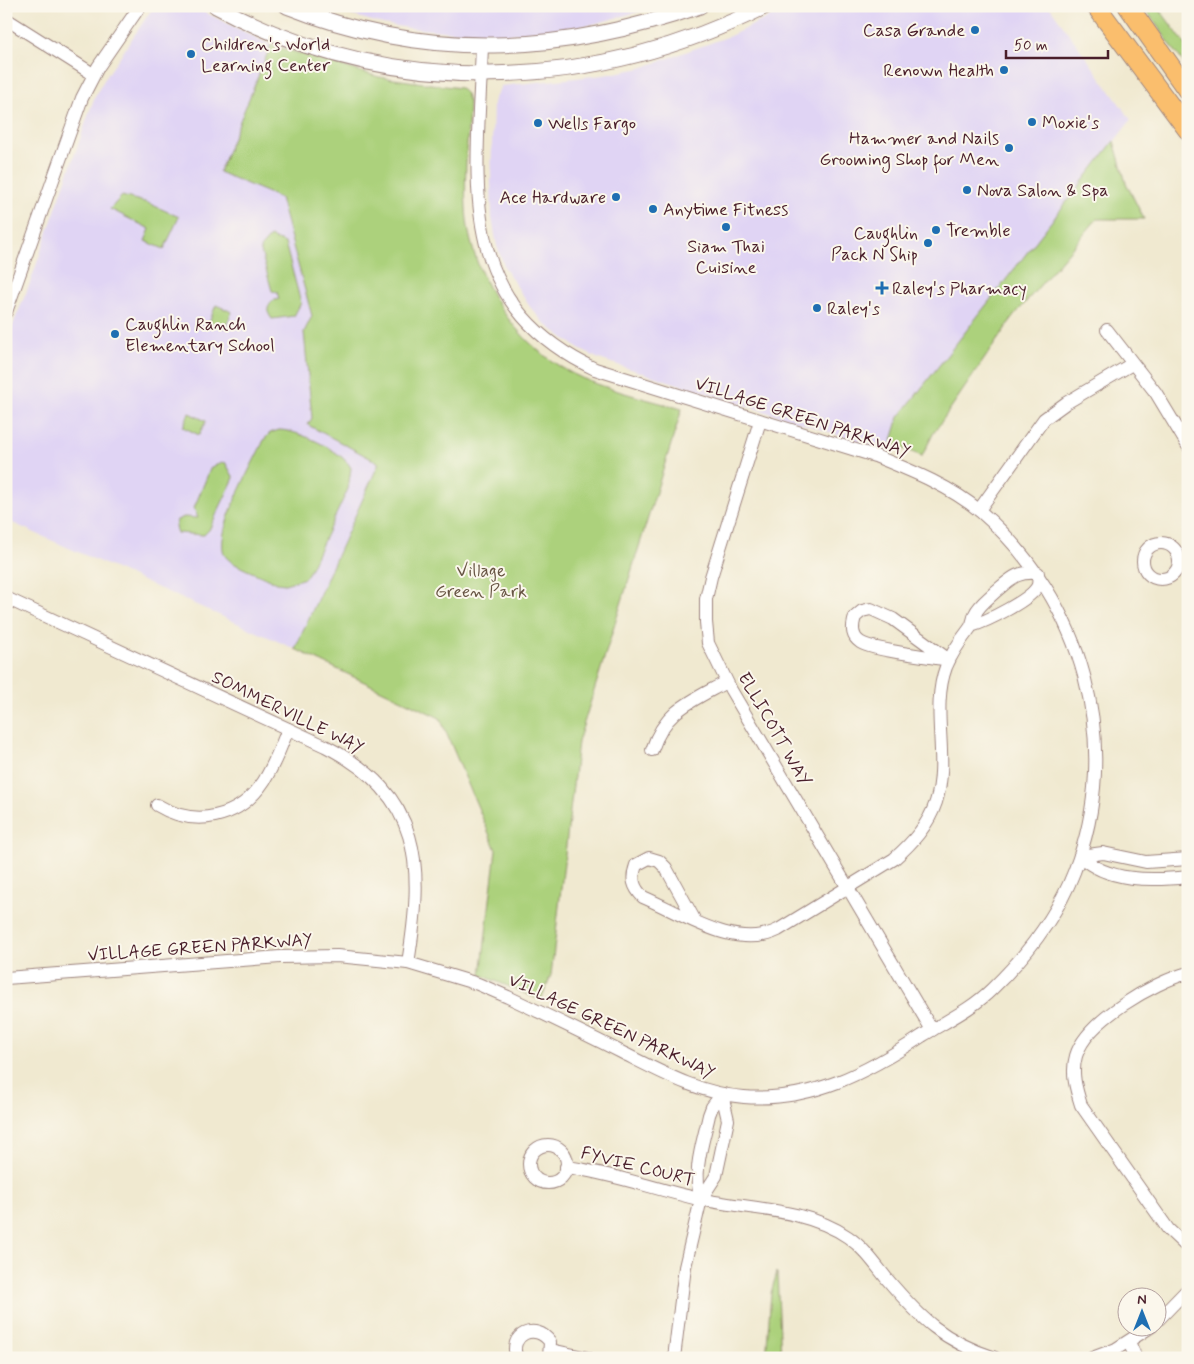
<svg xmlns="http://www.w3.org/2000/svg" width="1194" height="1364" font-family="Mynerve,sans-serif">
	<rect width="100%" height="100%" fill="#fbf7ec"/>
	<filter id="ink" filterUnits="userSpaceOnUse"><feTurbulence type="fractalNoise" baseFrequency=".02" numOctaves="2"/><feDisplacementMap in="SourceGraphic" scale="10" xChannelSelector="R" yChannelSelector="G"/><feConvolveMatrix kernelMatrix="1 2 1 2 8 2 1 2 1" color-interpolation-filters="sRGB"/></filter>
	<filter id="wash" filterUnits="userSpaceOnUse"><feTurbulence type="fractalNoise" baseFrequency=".0096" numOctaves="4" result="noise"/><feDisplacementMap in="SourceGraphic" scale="20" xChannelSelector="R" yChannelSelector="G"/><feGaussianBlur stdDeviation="1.12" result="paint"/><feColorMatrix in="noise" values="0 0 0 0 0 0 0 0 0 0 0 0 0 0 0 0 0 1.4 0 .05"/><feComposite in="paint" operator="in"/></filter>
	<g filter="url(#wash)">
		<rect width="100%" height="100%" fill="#f0e9d0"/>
		<g fill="#e0d4f4">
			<path d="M 154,6 L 192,6 L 271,45 L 219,172 L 280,198 L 312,316 L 304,332 L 312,418 L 309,425 L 379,463 L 295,649 L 6,520 L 6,342 L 30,283 L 95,96 L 104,80 Z"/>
			<path d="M 319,6 L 660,6 L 590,25 L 512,34 L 464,33 L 409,28 L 383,24 Z"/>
			<path d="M 792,6 L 1049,6 L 1131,120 L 899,417 L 889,451 L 599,359 L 579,349 L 545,324 L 530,307 L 505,268 L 497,246 L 492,218 L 491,183 L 493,102 L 501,86 L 604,75 L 641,68 L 730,36 Z"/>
		</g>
		<g fill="#acd17b" stroke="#7b7853">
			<path d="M 1143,6 L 1157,6 L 1188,48 L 1188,69 Z"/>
			<path d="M 271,45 L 379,77 L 460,88 L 466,94 L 469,103 C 468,144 462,188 468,228 C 479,291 524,354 584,379 C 616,392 650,400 682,409 L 578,742 L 551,975 L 541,1000 L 481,975 L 496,850 L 440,718 L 295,649 L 379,463 L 308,425 L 312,418 L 304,332 L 312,316 L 280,198 L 219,172 Z"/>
			<path d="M 1114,141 L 1126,183 L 1144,219 L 1097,219 L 1013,317 L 933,434 L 922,456 L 891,444 L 899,417 Z"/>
			<path d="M 122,196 L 148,203 L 179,217 L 164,249 L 145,241 L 150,229 L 110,209 Z"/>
			<path d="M 270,237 L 285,243 L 301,303 L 294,316 L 272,319 C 266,311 267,308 272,301 L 279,299 L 277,292 L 272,291 L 260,248 Z"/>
			<path d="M 216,305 L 232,312 L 225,328 L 209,322 Z"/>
			<path d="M 189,413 L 206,421 L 199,435 L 183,427 Z"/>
			<path d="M 279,430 C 298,430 343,451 351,468 L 348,489 L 310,570 L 305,578 L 285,584 L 277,583 C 265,577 233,566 226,557 C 210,538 254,462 264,440 L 270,433 Z"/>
			<path d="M 225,462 L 234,478 L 209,530 L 204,535 L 177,533 L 175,527 L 177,520 L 184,517 L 198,518 L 194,508 L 211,467 Z"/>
			<path d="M 777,1272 L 781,1358 L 766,1358 L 771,1293 Z"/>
		</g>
	</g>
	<g filter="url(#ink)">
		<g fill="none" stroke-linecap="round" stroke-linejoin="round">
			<defs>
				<g id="minor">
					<path d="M 6,19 L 93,74"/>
					<path d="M 6,312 L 82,98 L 98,67 L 140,6"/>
					<path d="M 1107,330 L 1156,393 L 1188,446"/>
					<path d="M 760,421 L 711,577 L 706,599 L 706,622 L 708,643 L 731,690 L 932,1030"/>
					<path d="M 979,510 L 1044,419 L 1066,403 L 1132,364"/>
					<circle cx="1161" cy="561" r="18"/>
					<path d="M 6,598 L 325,746 C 423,796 424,865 408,963"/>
					<path d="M 871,609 L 893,619 L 949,660 C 932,657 870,650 860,642 C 851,636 852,626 855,617 L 862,611 Z"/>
					<path d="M 652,750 C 665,710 692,701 726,682"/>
					<path d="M 157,805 C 195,828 239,819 264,781 C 274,765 281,747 288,729"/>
					<path d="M 1080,856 C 1107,882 1152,881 1188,877"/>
					<path d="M 1080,856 L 1103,853 L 1146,862 L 1188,859"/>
					<path d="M 694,919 L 666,868 L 659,861 L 649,858 L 636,865 C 631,879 633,887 643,897 C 683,914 735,951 778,930 L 894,859 C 912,843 928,826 936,802 C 950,758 930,710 946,667 C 952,652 960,641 970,628 C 973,624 973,619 975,614 C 979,605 988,599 995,592 C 1011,579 1016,571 1038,573 C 1038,576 1039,581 1038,585 C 1033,599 985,622 971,626"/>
					<path d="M 1188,973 C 1154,982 1086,1021 1076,1056 C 1071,1073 1076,1089 1081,1105 L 1168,1229 L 1188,1248"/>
					<path d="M 6,978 L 280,957 L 337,956 L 408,963 L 478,984 L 508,997 C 546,1015 584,1033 621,1052 C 661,1072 700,1094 744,1097 C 811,1102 868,1072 922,1036 C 946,1021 972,1009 992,989 C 1026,956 1057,916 1074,872 C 1124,745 1083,600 981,512 C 950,486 912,471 875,456 L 595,369 C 451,301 478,177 482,45"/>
					<circle cx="548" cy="1164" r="19"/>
					<path d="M 566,1167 C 612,1173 654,1189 699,1199 C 747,1209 806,1208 848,1237 C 864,1248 875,1264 887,1279 C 921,1319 943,1341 995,1358"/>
					<path d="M 701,1199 C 692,1171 703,1143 709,1115 L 712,1107 L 722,1094"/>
					<path d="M 1156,1322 L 1188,1289"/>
					<path d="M 1129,1342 L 1136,1358"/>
					<path d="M 551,1350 L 588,1358"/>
					<path d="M 517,1358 C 507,1335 536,1321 550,1342 L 549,1358"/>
					<path d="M 674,1358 L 685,1267 L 701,1199 L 716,1176 L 728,1120 L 722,1094"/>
					<path d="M 1092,1358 L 1116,1349 L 1152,1326"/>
				</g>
				<g id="tertiary">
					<path d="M 216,6 C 390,100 591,93 766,6"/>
					<path d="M 287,6 C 426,61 560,55 700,6"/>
				</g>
				<g id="primary">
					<path d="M 1096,6 L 1188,130"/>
					<path d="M 1128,6 L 1188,91"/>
				</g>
			</defs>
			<use href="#minor" stroke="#9d847e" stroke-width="14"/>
			<use href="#tertiary" stroke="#9d847e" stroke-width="17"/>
			<use href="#primary" stroke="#9d847e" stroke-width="21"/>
			<use href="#minor" stroke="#fff" stroke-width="12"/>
			<use href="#tertiary" stroke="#fff" stroke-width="15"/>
			<use href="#primary" stroke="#fabe6d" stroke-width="19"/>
		</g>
	</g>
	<g fill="#1f6fb2" stroke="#fbf7ec" stroke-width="2">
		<circle cx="975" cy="30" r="5"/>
		<circle cx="191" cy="54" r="5"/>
		<circle cx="1004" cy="70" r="5"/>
		<circle cx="1032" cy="122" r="5"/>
		<circle cx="538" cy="123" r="5"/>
		<circle cx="1009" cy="148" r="5"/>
		<circle cx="967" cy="190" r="5"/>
		<circle cx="616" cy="197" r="5"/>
		<circle cx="653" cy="209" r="5"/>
		<circle cx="726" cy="227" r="5"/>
		<circle cx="936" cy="230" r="5"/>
		<circle cx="928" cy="243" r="5"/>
		<path d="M879.5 280.5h5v5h5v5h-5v5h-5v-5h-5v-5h5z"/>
		<circle cx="817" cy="308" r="5"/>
		<circle cx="115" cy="334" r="5"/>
	</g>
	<g text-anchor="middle" stroke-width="4" stroke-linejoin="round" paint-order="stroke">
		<g font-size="18" fill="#4a1f2b" stroke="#fbf7ec" text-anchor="start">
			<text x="965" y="36" text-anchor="end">Casa Grande</text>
			<text x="201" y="50">Children's World<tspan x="201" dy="21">Learning Center</tspan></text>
			<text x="994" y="76" text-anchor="end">Renown Health</text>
			<text x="1042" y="128">Moxie's</text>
			<text x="548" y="129">Wells Fargo</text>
			<text x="999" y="144" text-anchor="end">Hammer and Nails<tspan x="999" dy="21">Grooming Shop for Men</tspan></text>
			<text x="977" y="196">Nova Salon &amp; Spa</text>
			<text x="606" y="203" text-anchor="end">Ace Hardware</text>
			<text x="663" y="215">Anytime Fitness</text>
			<text x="946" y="236">Tremble</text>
			<text x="918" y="239" text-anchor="end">Caughlin<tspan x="918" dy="21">Pack N Ship</tspan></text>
			<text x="726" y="252" text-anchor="middle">Siam Thai<tspan x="726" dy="21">Cuisine</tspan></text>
			<text x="892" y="294">Raley's Pharmacy</text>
			<text x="827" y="314">Raley's</text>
			<text x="125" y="330">Caughlin Ranch<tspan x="125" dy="21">Elementary School</tspan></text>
		</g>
		<g font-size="18" fill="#4a1f2b" stroke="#fbf7ec">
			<text transform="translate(803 417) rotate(18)" y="6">VILLAGE GREEN PARKWAY</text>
			<text transform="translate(288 712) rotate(26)" y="6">SOMMERVILLE WAY</text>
			<text transform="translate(775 729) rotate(60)" y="6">ELLICOTT WAY</text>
			<text transform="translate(200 947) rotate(-4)" y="6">VILLAGE GREEN PARKWAY</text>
			<text transform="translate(612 1026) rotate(25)" y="6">VILLAGE GREEN PARKWAY</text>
			<text transform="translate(638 1166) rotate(14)" y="6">FYVIE COURT</text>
		</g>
		<g font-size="18" fill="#675443" stroke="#fbf7ec">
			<text x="481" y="576">Village<tspan x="481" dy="21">Green Park</tspan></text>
		</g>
	</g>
	<rect width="1194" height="1364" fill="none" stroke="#fbf7ec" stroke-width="25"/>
	<g transform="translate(1142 1312)"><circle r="24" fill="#fbf7ec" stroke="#b4a19f"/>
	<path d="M0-4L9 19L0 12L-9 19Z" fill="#1f6fb2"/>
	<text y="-8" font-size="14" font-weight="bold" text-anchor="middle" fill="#4a1f2b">N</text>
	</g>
	<path d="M1006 50v8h102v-8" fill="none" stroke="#4a1f2b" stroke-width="2.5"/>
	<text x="1014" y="50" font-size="15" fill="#4a1f2b" stroke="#fbf7ec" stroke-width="4" paint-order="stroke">50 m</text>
</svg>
